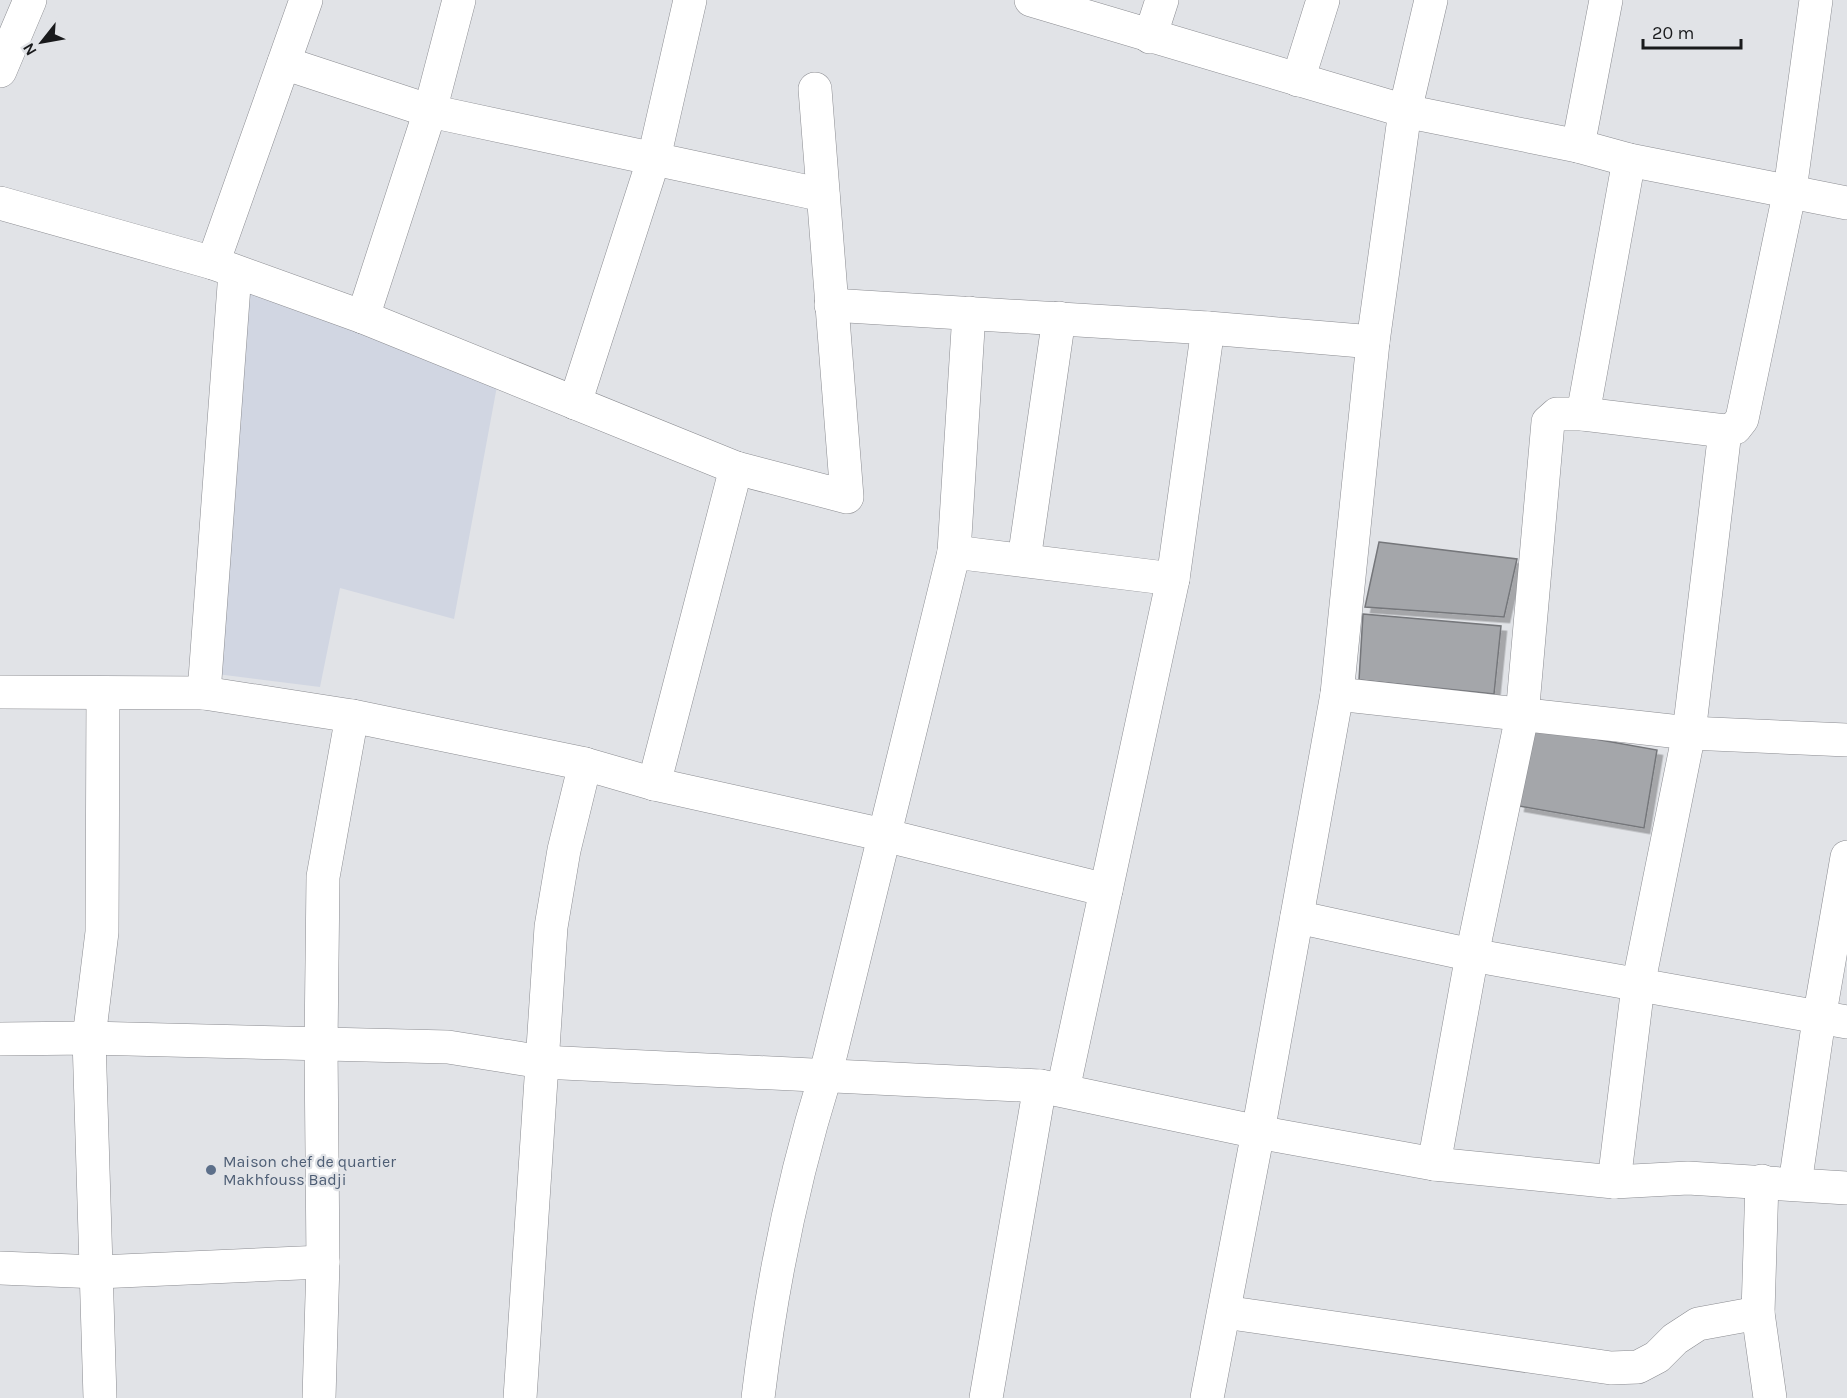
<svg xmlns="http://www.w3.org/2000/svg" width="1847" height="1398" font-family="Karla,sans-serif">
	<defs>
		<filter id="shadow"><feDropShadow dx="5.5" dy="5.5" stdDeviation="0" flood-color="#0004"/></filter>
	</defs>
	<rect width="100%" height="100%" fill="#e1e3e7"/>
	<path fill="#d1d6e2" d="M 245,289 L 497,386 L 454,619 L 340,588 L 320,687 L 217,674 Z"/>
	<g fill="#a4a6aa" stroke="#74767a" stroke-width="1.5" filter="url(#shadow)">
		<path d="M 1379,542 L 1517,559 L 1504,617 L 1365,607 Z"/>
		<path d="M 1363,614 L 1501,626 L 1494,694 L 1359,680 Z"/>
		<path d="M 1533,728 L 1657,750 L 1644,828 L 1519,806 Z"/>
	</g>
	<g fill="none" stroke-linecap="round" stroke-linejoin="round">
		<defs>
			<g id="minor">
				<path d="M 1031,0 L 1405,111 L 1578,146 L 1629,160 L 1847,203"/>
				<path d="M 1150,37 L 1162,0"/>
				<path d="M 284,63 L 430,111 L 823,195"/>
				<path d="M 0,71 L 30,0"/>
				<path d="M 1298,80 L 1323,0"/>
				<path d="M 1578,146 L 1606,0"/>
				<path d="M 0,203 L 213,263 L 363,317 L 736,468 L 847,497 L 815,89"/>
				<path d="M 213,263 L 306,0"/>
				<path d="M 831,305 L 1208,328 L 1373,342"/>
				<path d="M 363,317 L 430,111 L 459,0"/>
				<path d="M 575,403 L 654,158 L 690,0"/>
				<path d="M 1583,414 L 1629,160"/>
				<path d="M 954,552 L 969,313"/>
				<path d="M 1024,560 L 1059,318"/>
				<path d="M 0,692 L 204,693 L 352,716 L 585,764 L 654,784 L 884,835 L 1106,890"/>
				<path d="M 204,693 L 235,272"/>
				<path d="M 1337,694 L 1689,733 L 1847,740"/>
				<path d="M 654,784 L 736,468"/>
				<path d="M 1297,917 L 1472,955 L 1847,1022"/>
				<path d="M 0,1039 L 89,1038 L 448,1047 L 542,1062 L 1040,1086 L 1258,1132 L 1434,1164 L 1614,1182 L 1688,1178 L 1847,1188"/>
				<path d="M 1063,1090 L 1173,579 L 1208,328"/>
				<path d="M 1434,1164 L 1472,955 L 1522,716 L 1548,422 L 1557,414 L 1583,414 L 1725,431 L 1735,428 L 1742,419 L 1790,190 L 1816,0"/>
				<path d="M 1762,1181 L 1758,1313 L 1770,1398"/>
				<path d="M 1614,1182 L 1638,986 L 1689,733 L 1725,431"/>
				<path d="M 1795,1184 L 1819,1019 L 1847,857"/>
				<path d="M 0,1268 L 98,1272 L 323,1262"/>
				<path d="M 1224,1312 L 1611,1368 L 1638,1367 L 1657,1357 L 1675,1339 L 1698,1324 L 1758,1313"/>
				<path d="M 100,1398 L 89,1038 L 102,932 L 103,693"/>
				<path d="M 319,1398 L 323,1262 L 321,1046 L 323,877 L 352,716"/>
				<path d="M 520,1398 L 551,927 L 564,850 L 585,764"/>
				<path d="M 758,1398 C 771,1288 792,1183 825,1077 L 954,552 L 1173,579"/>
				<path d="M 986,1398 L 1040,1086"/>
				<path d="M 1207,1398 L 1258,1132 L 1337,694 L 1373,342 L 1405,111 L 1431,0"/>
			</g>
		</defs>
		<use href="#minor" stroke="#8b8c91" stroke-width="34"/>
		<use href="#minor" stroke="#fff" stroke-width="33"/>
	</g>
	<circle fill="#5c6f8a" stroke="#e1e3e7" stroke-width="2" cx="211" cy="1170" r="6"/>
	<g text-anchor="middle" stroke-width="4.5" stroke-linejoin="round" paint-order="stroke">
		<g font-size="16" fill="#4e5e75" stroke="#e1e3e7" text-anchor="start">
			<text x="223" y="1167">Maison chef de quartier<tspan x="223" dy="18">Makhfouss Badji</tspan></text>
		</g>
	</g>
	<g transform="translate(42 42) rotate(239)" stroke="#e1e3e7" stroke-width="4.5" paint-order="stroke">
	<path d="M0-4.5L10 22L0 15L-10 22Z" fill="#191a1c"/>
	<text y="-9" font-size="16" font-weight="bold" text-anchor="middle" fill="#191a1c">N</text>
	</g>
	<path d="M1643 39v9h98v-9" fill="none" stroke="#191a1c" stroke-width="3"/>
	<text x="1652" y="39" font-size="18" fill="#191a1c" stroke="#e1e3e7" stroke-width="4.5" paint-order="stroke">20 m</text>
</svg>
